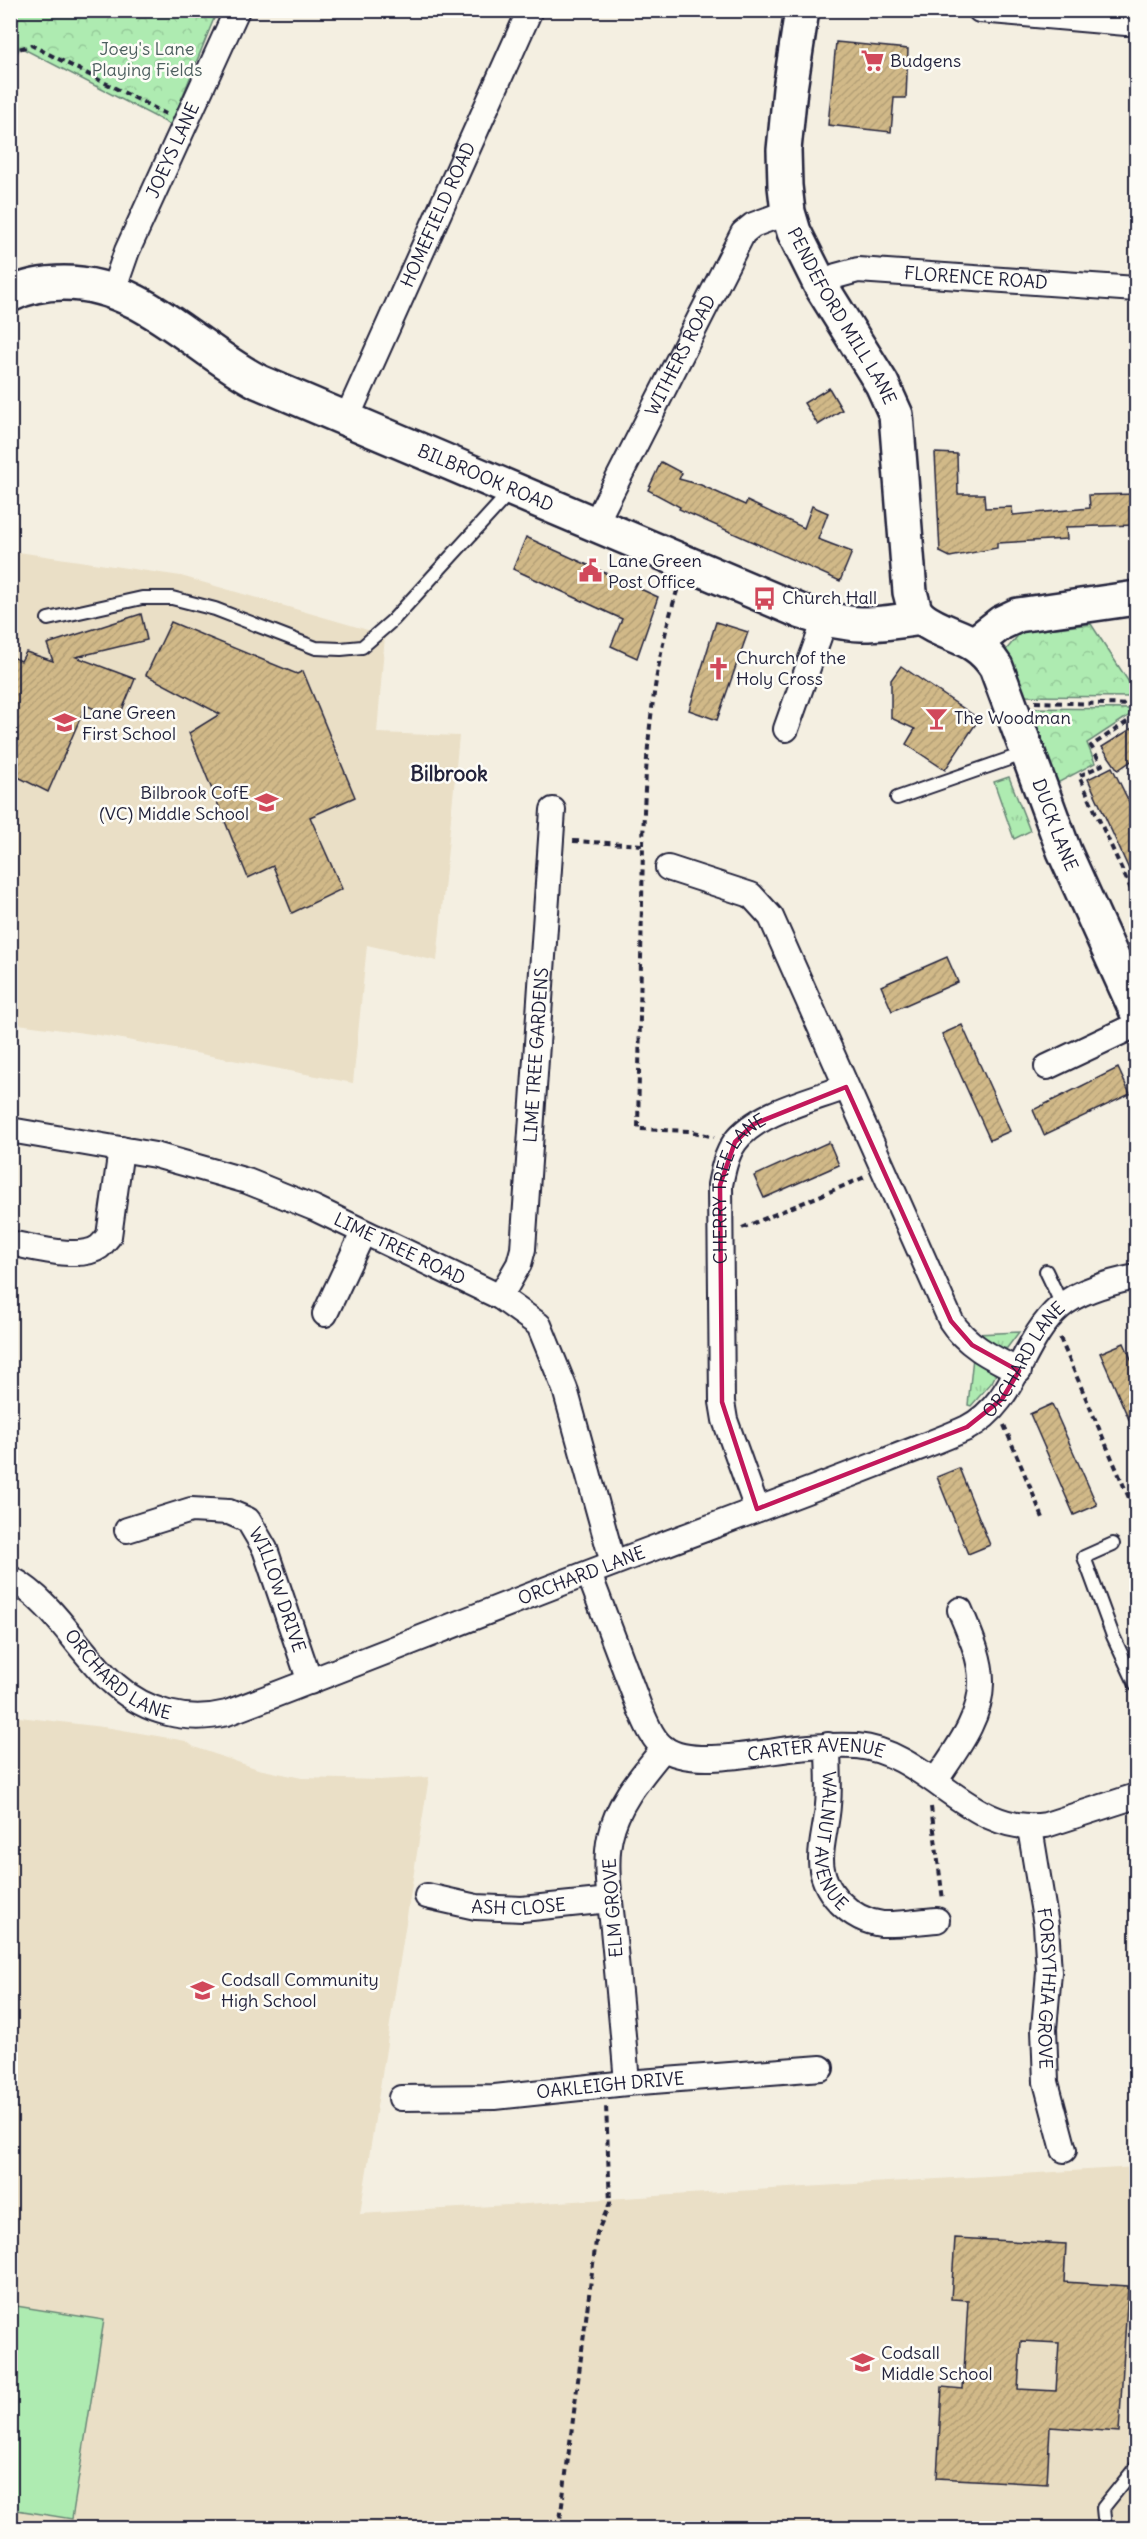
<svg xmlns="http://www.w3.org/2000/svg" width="1147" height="2539" font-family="Delius,sans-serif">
	<defs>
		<pattern id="grass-tufts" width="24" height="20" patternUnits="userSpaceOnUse" patternTransform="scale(1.5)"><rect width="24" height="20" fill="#aeebb1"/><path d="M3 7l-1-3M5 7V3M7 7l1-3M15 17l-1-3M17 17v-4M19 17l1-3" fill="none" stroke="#95c999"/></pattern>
		<pattern id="park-crowns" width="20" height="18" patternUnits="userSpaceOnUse" patternTransform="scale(1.5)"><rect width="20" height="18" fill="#aeebb1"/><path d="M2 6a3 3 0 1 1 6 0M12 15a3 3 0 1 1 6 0" fill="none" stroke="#95c999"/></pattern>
		<pattern id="building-hatch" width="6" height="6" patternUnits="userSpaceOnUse" patternTransform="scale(1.5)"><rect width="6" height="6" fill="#d1b988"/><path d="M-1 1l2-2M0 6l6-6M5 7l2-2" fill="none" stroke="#b39f76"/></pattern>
	</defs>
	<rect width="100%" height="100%" fill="#f4efe1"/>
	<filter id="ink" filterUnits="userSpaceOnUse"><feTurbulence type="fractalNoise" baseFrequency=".0167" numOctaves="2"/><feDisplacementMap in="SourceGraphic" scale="12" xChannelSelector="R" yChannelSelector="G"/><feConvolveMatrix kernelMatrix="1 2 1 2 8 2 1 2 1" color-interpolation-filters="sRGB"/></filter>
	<g filter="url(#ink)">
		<g fill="#eadfc6">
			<path d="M 18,552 L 181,576 L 385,635 L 377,733 L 459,736 L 437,961 L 367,945 L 353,1083 L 106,1036 L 11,1023 L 10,563 Z"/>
			<path d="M 11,1716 L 111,1728 L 186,1741 L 194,1747 L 258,1769 L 302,1778 L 380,1780 L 429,1777 L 360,2214 L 1136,2167 L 1136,2526 L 1135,2528 L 11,2528 Z"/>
		</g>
		<g fill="url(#grass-tufts)" stroke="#688676" stroke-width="1.5">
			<path d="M 1009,777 L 1030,831 L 1014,839 L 994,782 Z"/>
			<path d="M 1019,1332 L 1007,1348 L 999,1349 L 977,1334 Z"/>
			<path d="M 973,1357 L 991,1367 L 996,1374 L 992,1382 L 971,1406 L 968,1405 Z"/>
		</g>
		<g fill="url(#park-crowns)" stroke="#688676" stroke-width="1.5">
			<path d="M 11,11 L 217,11 L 171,125 L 20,47 L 11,65 Z"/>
			<path d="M 1091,624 L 1136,693 L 1136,697 L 1016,696 L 1001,656 L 1021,632 Z"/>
			<path d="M 1015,708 L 1136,709 L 1136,711 L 1087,743 L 1095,763 L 1050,787 Z"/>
		</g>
		<path fill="#aeebb1" stroke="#688676" stroke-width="1.5" d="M 10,2305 L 104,2320 L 72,2519 L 11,2509 Z"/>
		<g fill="url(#building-hatch)" stroke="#22223b" stroke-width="1.5" fill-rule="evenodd">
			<path d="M 836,42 L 908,49 L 906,98 L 894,98 L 891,132 L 828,125 Z"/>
			<path d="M 829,388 L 842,410 L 818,425 L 804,403 Z"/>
			<path d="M 935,453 L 957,454 L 958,494 L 984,494 L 985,508 L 1012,507 L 1013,515 L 1090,508 L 1089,495 L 1137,494 L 1137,525 L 1066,527 L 1067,539 L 997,543 L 997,548 L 950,557 L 940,552 Z"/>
			<path d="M 661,462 L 682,473 L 679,479 L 701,485 L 745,505 L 747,501 L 804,528 L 812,506 L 828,513 L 818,539 L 852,552 L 840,581 L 679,509 L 680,507 L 648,490 Z"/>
			<path d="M 526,537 L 658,597 L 637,658 L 611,646 L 622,619 L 513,569 Z"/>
			<path d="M 141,614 L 147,640 L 76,657 L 135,679 L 118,720 L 86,705 L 48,792 L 10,773 L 10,656 L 21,661 L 26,652 L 53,661 L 47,644 Z"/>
			<path d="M 171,622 L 297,674 L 303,671 L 355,797 L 310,817 L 342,889 L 292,913 L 273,866 L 248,878 L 189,733 L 220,714 L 146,675 Z"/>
			<path d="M 716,622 L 748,632 L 717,720 L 689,710 Z"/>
			<path d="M 901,666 L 979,719 L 945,770 L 906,744 L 915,729 L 891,718 L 891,680 Z"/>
			<path d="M 1137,725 L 1137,757 L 1118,770 L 1102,747 Z"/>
			<path d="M 1112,767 L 1137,818 L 1137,887 L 1088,779 Z"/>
			<path d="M 947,957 L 958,982 L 892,1011 L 881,986 Z"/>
			<path d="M 962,1025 L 1010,1131 L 990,1140 L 942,1034 Z"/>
			<path d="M 1118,1068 L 1130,1094 L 1044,1135 L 1033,1110 Z"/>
			<path d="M 829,1142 L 839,1165 L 764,1198 L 754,1176 Z"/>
			<path d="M 1124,1343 L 1137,1372 L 1137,1438 L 1100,1353 Z"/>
			<path d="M 1052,1404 L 1097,1505 L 1074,1515 L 1030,1414 Z"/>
			<path d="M 959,1468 L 990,1545 L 968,1554 L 937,1477 Z"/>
			<path d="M 955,2238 L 1066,2244 L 1064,2282 L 1128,2286 L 1119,2432 L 1050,2427 L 1047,2484 L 937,2478 L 942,2387 L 963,2389 L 968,2300 L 951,2299 ZM 1021,2341 L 1059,2343 L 1056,2391 L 1018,2389 Z"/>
		</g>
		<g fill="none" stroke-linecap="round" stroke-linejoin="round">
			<defs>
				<g id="lane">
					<path d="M 48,619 L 142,598 L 172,598 L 215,609 L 316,648 L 341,649 L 362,647 L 393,620 L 511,491"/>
					<path d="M 897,798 L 1026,753"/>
					<path d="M 1046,1271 L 1062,1305"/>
					<path d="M 1113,1544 L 1084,1557 L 1113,1636 L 1136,1685"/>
					<path d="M 1105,2528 L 1103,2508 L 1136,2467"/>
				</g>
				<g id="street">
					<path d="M 980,10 L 1126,23 L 1136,20"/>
					<path id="s1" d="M 821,286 L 836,276 L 858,270 L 1136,289"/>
					<path id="s2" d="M 113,291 L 127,251 L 237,10"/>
					<path id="s3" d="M 346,420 L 530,10"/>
					<path id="s4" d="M 595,524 L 743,233 L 753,225 L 788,212"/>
					<path d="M 786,729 L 825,620"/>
					<path d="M 668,868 L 751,895 L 771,917 L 951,1321 C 967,1346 993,1358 1019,1371"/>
					<path d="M 1047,1067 L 1136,1025"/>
					<path id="s5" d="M 10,1130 L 155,1155 L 247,1181 L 314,1208 L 500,1297 L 539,1325 L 565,1389 L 613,1563"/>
					<path d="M 10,1243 C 33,1247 80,1261 99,1247 C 103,1244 106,1239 109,1236 L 121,1149"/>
					<path id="s6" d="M 500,1297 L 519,1264 L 523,1249 L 553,810"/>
					<path d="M 325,1314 L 363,1233"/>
					<path id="s7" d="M 757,1509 L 725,1420 L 722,1402 L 720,1185 C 723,1170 726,1155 735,1142 C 757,1112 813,1100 846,1087"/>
					<path id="s8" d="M 127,1530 L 191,1510 L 229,1512 L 248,1520 L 265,1549 L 310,1682"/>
					<path id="s9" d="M 589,1574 L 640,1709 C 646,1722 652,1739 664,1748 C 691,1769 765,1751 798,1748 C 818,1746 837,1745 857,1746 C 928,1752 972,1838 1046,1825 L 1136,1796"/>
					<path id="s10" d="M 10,1578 C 74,1613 92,1695 168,1713 C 188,1718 207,1718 227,1713 C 373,1658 517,1599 662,1545 C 737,1517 811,1490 885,1461 C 912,1450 941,1440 967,1428 C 1017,1402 1020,1342 1060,1307 C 1079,1290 1112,1282 1136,1277"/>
					<path id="s11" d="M 828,1745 C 828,1765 830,1786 828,1805 C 827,1823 821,1842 821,1859 C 821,1892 851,1920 882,1924 C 899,1925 919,1921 937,1920"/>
					<path d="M 936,1780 C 955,1751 982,1718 981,1681 C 981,1657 969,1632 960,1610"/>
					<path id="s12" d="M 1030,1828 L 1046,1925 L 1049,1972 L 1044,2029 L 1046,2082 L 1064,2150"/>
					<path id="s13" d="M 427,1896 L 476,1907 L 522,1909 L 610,1900"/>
					<path d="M 627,2083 C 623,2032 618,1980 613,1929 C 610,1899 604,1866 610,1837 C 617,1803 643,1774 664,1748"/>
					<path id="s14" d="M 401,2098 L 495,2097 L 627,2083 L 821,2068"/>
				</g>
				<g id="secondary">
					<path id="s15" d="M 802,10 L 790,89 L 784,150 L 785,186 L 788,212 L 794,232 L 821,286 L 882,384 L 896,415 L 910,592 L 915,611 L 921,618"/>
					<path id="s16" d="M 10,295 C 27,286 45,283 64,283 C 142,283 195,349 259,382 L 802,612 C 852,628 870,626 921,618 C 949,639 974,633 996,667 L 1064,851 L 1136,1010"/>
					<path d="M 974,644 L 1001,623 L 1018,615 L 1136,598"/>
				</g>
			</defs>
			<use href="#lane" stroke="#22223b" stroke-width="16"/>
			<use href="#street" stroke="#22223b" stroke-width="28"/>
			<use href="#secondary" stroke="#22223b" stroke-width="38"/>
			<g stroke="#22223b" stroke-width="4" stroke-dasharray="6 4.5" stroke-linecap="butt">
				<path d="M 10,52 L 31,45 L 166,114"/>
				<path d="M 1035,702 L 1136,705"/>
				<path d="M 1136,716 L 1091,746 L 1102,765 L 1079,776 L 1136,900"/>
				<path d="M 573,841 L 643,845 L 638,1129 L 690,1131 L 714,1137"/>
				<path d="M 643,845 C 645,760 651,671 678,588"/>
				<path d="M 742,1228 L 865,1177"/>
				<path d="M 1060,1338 L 1129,1498"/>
				<path d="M 1004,1425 L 1043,1518"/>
				<path d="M 931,1807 L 943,1900"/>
				<path d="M 559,2528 L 597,2233 L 610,2203 L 606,2105"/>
			</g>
			<use href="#lane" stroke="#fdfcf7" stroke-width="12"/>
			<use href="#street" stroke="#fdfcf7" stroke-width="24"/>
			<use href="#secondary" stroke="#fdfcf7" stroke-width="33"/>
		</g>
	</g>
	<path fill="none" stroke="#c2185b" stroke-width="4.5" stroke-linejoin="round" d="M 846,1087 L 951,1321 L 972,1345 L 1019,1371 L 1002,1399 L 967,1427 L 757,1509 L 722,1402 L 720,1185 L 735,1142 L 754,1124 Z"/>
	<defs>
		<symbol id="supermarket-bare" viewBox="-9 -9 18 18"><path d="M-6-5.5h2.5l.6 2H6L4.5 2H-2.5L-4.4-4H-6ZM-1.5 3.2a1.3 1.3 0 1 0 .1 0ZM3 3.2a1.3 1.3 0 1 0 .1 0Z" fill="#d1495b" stroke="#fdfcf7" stroke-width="2.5" paint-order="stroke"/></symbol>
		<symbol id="civic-bare" viewBox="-9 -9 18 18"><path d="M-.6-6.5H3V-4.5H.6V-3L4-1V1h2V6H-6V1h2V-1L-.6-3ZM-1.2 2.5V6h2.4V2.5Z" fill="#d1495b" stroke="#fdfcf7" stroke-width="2.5" paint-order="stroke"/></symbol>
		<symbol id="bus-bare" viewBox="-9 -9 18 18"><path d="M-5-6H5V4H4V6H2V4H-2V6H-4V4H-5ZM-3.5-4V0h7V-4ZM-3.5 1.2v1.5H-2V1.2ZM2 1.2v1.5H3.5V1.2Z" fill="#d1495b" stroke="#fdfcf7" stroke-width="2.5" paint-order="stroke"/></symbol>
		<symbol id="church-bare" viewBox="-9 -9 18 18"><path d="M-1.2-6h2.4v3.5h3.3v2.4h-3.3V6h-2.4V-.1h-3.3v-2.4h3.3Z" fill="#d1495b" stroke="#fdfcf7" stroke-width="2.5" paint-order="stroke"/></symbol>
		<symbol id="bar-bare" viewBox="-9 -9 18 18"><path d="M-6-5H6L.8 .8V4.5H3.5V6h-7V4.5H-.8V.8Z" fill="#d1495b" stroke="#fdfcf7" stroke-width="2.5" paint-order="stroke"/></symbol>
		<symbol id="school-bare" viewBox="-9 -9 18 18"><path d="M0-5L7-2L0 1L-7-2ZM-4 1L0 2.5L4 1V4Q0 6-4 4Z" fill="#d1495b" stroke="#fdfcf7" stroke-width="2.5" paint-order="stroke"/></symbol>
	</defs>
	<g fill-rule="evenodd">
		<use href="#supermarket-bare" x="856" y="44" width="33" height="33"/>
		<use href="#civic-bare" x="574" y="554" width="33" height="33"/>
		<use href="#bus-bare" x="748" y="582" width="33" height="33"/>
		<use href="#church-bare" x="702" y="652" width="33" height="33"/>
		<use href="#bar-bare" x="920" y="702" width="33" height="33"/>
		<use href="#school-bare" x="48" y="706" width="33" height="33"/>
		<use href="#school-bare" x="250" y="786" width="33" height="33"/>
		<use href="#school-bare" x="186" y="1974" width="33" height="33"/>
		<use href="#school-bare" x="846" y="2346" width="33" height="33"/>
	</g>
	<g text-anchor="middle" stroke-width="5" stroke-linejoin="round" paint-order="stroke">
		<g font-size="18" fill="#4c5e5e" stroke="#fdfcf7">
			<text x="147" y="55">Joey's Lane<tspan x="147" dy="21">Playing Fields</tspan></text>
		</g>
		<g font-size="18" fill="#22223b" stroke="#fdfcf7" text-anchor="start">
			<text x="890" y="67">Budgens</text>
			<text x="608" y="567">Lane Green<tspan x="608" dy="21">Post Office</tspan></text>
			<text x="782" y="604">Church Hall</text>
			<text x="736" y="664">Church of the<tspan x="736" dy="21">Holy Cross</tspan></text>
			<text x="82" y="719">Lane Green<tspan x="82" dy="21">First School</tspan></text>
			<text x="954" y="724">The Woodman</text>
			<text x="249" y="799" text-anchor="end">Bilbrook CofE<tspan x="249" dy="21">(VC) Middle School</tspan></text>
			<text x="221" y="1986">Codsall Community<tspan x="221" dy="21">High School</tspan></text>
			<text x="881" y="2359">Codsall<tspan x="881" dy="21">Middle School</tspan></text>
		</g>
		<g font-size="18" fill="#22223b" stroke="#fdfcf7">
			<text dy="6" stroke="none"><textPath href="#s2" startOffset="153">JOEYS LANE</textPath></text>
			<text dy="6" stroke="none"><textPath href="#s3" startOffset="225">HOMEFIELD ROAD</textPath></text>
			<text dy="6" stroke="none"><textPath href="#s1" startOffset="159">FLORENCE ROAD</textPath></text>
			<text dy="6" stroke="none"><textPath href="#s15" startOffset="321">PENDEFORD MILL LANE</textPath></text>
			<text dy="6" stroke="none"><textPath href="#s4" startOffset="189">WITHERS ROAD</textPath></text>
			<text dy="6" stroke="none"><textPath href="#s16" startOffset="524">BILBROOK ROAD</textPath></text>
			<text dy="6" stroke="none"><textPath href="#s16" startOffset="1248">DUCK LANE</textPath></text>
			<text dy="6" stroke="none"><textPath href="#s6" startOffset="248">LIME TREE GARDENS</textPath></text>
			<text dy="6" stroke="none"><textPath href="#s7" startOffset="332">CHERRY TREE LANE</textPath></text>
			<text dy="6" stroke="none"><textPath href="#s5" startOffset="410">LIME TREE ROAD</textPath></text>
			<text dy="6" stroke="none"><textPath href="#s10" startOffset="1154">ORCHARD LANE</textPath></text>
			<text dy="6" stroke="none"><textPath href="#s10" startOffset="651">ORCHARD LANE</textPath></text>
			<text dy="6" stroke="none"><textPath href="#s8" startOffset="202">WILLOW DRIVE</textPath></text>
			<text dy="6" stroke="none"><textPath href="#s10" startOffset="147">ORCHARD LANE</textPath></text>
			<text dy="6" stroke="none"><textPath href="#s9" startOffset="345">CARTER AVENUE</textPath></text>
			<text dy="6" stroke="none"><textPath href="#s11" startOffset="98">WALNUT AVENUE</textPath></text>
			<text dy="6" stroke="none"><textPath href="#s13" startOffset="93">ASH CLOSE</textPath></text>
			<text transform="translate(613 1908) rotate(-94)" y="6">ELM GROVE</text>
			<text dy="6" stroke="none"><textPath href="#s12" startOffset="162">FORSYTHIA GROVE</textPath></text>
			<text dy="6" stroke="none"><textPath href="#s14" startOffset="210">OAKLEIGH DRIVE</textPath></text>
		</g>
		<g font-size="21" font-weight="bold" fill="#22223b" stroke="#fdfcf7">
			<text x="449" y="781">Bilbrook</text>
		</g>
	</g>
	<rect width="1147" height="2539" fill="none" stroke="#fdfcf7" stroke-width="36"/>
	<rect x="18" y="18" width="1111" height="2503" fill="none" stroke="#22223b" stroke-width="2" filter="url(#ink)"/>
</svg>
